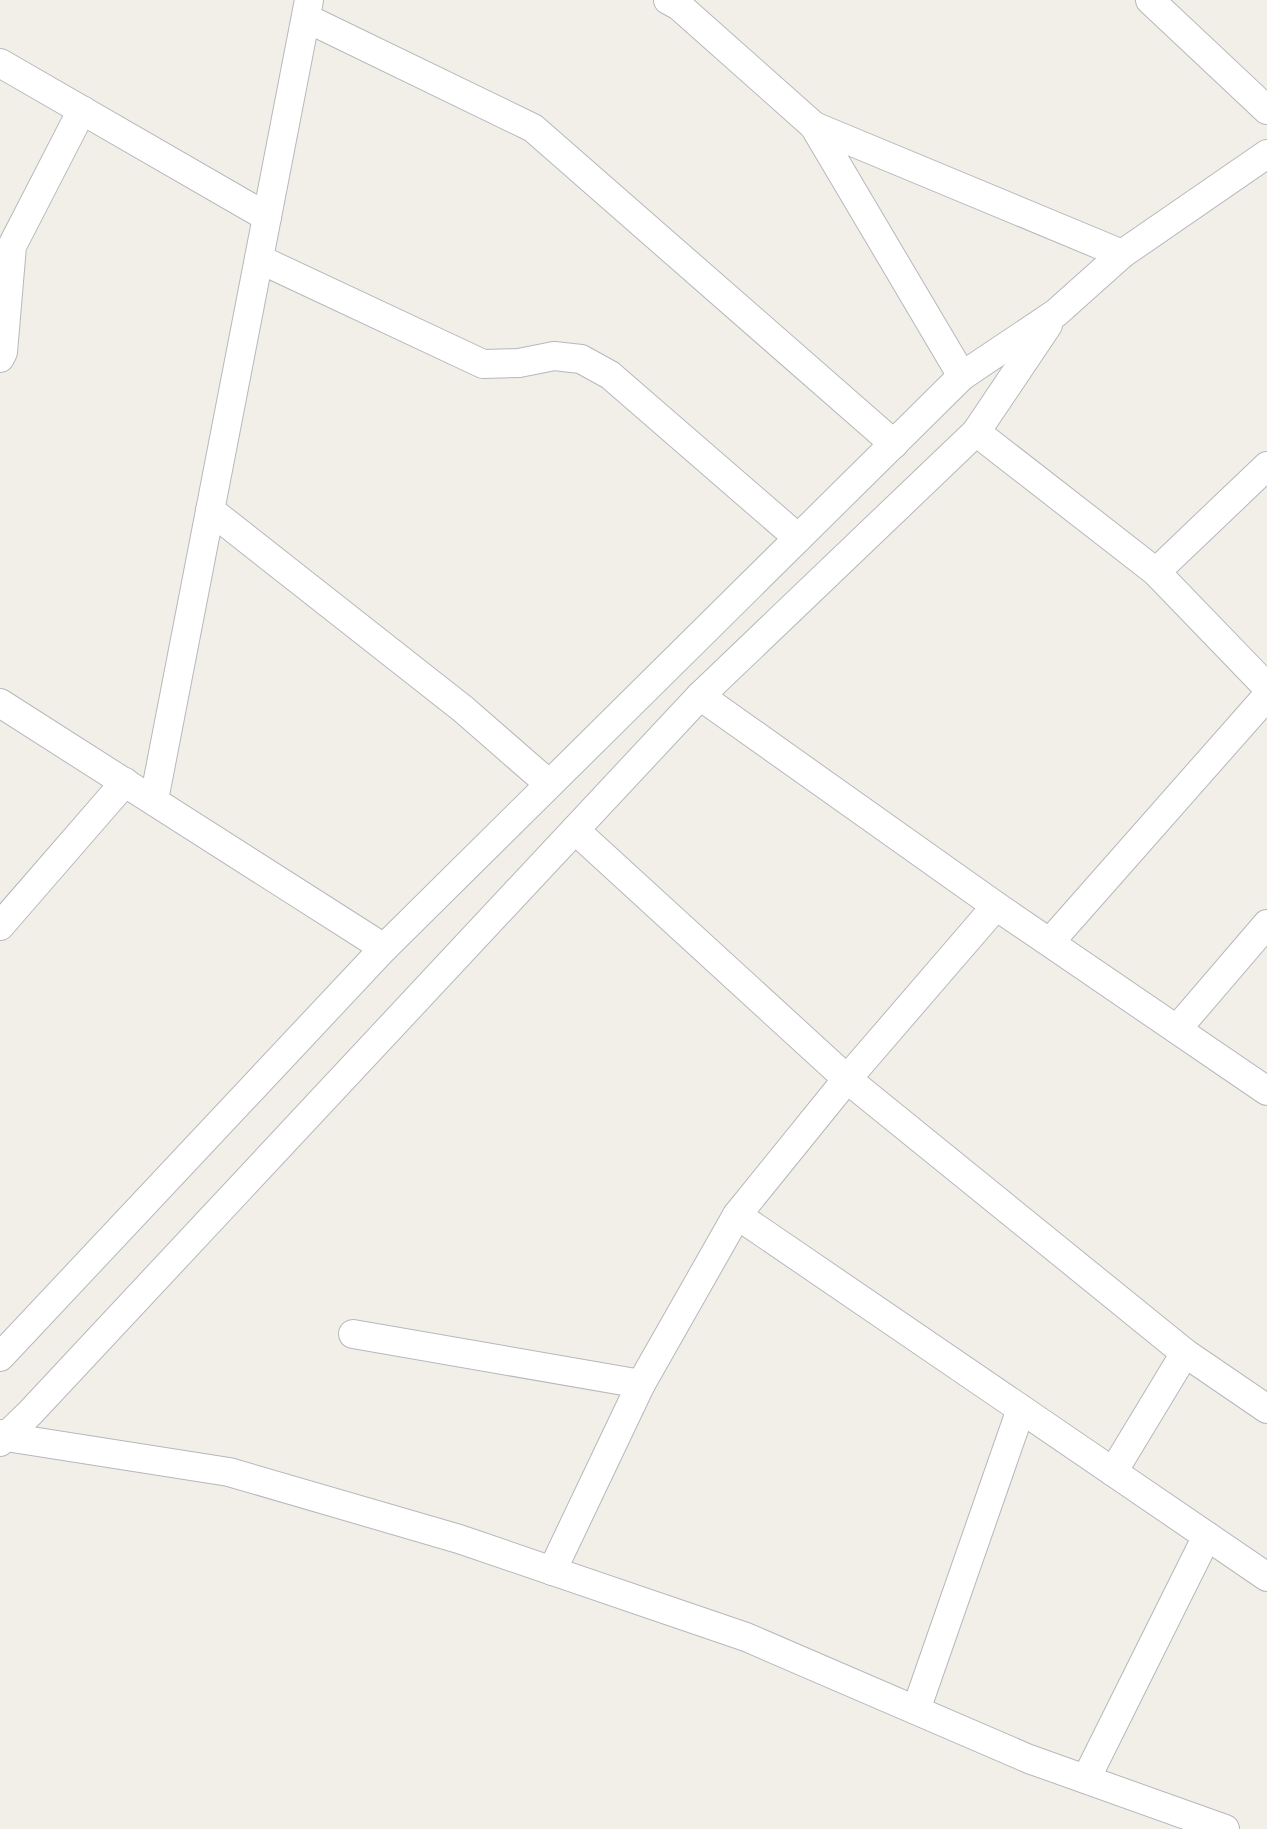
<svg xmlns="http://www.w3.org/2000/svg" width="1267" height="1829" font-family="Karla,sans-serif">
	<rect width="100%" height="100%" fill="#f1efe8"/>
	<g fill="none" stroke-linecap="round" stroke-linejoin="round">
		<defs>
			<g id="street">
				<path d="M 668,0 L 679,6 L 814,126"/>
				<path d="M 1150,0 L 1267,110"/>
				<path d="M 306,18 L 533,128 L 894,444"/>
				<path d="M 0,63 L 267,217"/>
				<path d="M 259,259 L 483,364 L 519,363 L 554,356 L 581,359 L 610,375 L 798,538"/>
				<path d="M 0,358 L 3,352 L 12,246 L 82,110"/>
				<path d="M 962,376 L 814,126 L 1122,254"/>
				<path d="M 976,432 L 1156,572 L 1267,687"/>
				<path d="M 210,510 L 463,709 L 549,784"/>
				<path d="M 1156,572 L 1267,466"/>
				<path d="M 700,696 L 996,906 L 1267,1091"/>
				<path d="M 0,703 L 384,948"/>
				<path d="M 154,800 L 309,0"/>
				<path d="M 575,830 L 847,1079 L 1185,1353 L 1267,1409"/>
				<path d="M 0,926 L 125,782"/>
				<path d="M 1050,942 L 1267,696"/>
				<path d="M 1177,1029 L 1267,924"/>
				<path d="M 737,1215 L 1267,1577"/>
				<path d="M 353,1334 L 641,1384"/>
				<path d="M 0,1357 L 384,948 L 962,376 L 1056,313 L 1122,254 L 1267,154"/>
				<path d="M 0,1434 L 6,1437 L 229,1472 L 459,1539 L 746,1637 L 1029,1759 L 1225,1829"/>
				<path d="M 0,1442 L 30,1413 L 700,696 L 976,432 L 1048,325"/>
				<path d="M 1113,1472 L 1185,1353"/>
				<path d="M 552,1571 L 641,1384 L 737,1215 L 847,1079 L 996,906"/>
				<path d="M 916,1710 L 1021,1409"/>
				<path d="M 1086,1779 L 1207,1536"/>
			</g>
		</defs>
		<use href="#street" stroke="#b5b8bc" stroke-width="30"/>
		<use href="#street" stroke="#fff" stroke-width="28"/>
	</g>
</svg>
